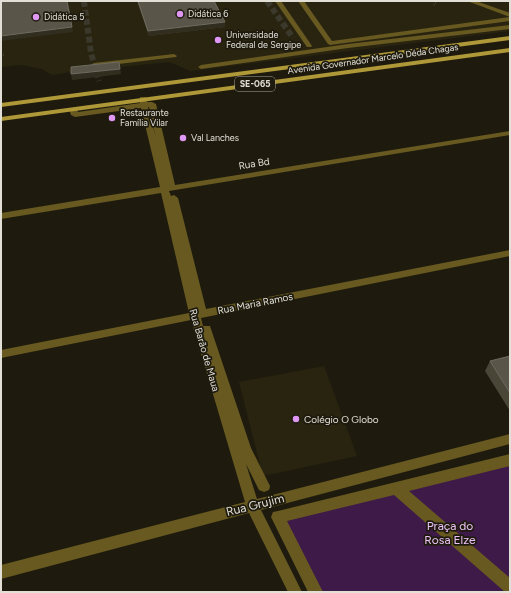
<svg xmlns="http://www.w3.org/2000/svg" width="511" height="593" font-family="Figtree,sans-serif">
	<rect width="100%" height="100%" fill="#1e1b0e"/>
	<g fill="#292410">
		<path d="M 1,1 L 510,1 L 510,31 L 190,71 L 170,62 L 120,67 L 121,74 L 72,80 L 72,72 L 52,75 L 42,69 L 21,65 L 1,67 Z"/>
		<path d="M 324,366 L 357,456 L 263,476 L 239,382 Z"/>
	</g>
	<path fill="#3d1a47" d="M 510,455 L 510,592 L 318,592 L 278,517 Z"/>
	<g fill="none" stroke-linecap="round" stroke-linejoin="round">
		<g stroke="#3b382c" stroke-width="6" stroke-dasharray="6 3" stroke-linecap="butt">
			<path d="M 84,1 L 91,53 L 99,81"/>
			<path d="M 267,1 L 293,38"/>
		</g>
		<g stroke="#69665a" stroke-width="1.5" stroke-dasharray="0.5 2" stroke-linecap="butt">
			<path d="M 434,5 L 437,1"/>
			<path d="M 1,54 L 4,55"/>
		</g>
		<g fill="#675920" fill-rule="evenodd">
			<path d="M 275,1 L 281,1 L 312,46 L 311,47 L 307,47 Z"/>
			<path d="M 298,1 L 304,1 L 332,41 L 510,17 L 510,21 L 330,45 L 328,44 Z"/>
			<path d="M 467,1 L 476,1 L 510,13 L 510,17 Z"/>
		</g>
		<g fill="#675920" fill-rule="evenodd">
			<path d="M 510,25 L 510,29 L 348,48 L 201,69 L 198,67 L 201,65 L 348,44 Z"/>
			<path d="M 174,54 L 177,56 L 176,57 L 94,67 L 91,65 L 94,63 Z"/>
			<path d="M 140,97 L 146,97 L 147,102 L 152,102 L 156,104 L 175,185 L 510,131 L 510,135 L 169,191 L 171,196 L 174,195 L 178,198 L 206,309 L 510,250 L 510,256 L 201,318 L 203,326 L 210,326 L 211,329 L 251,448 L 270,486 L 269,490 L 264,492 L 259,490 L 246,464 L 257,499 L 510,434 L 510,444 L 261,510 L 302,592 L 288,592 L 249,513 L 1,579 L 1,565 L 245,502 L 191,320 L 1,358 L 1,350 L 189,313 L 161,193 L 1,219 L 1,213 L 160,187 L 141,108 L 75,117 L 71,115 L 69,109 L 76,107 L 78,112 L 140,103 ZM 148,107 L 149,107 L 156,138 Z"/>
			<path d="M 510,454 L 510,466 L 409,491 L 510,578 L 510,592 L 505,592 L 394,495 L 287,521 L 323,592 L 308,592 L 271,517 L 273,512 L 278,511 Z"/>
		</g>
		<g fill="#af9838" fill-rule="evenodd">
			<path d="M 510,36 L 510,40 L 1,107 L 1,103 Z"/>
			<path d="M 510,48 L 510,52 L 1,121 L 1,117 Z"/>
		</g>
	</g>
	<g fill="#494537">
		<path d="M 137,1 L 214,1 L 225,27 L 149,36 Z"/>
		<path d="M 510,356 L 510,411 L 485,371 L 490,361 Z"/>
	</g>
	<g fill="#312d1f">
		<path d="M 68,1 L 73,32 L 1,41 L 1,36 Z"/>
		<path d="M 225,22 L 225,27 L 149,36 L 148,31 Z"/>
		<path d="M 119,62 L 121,74 L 72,80 L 71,74 Z"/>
	</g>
	<g fill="#595548" stroke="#6e6b5f">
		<path d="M 1,1 L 67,1 L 72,27 L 1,36 Z"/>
		<path d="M 138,1 L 214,1 L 225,22 L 148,31 Z"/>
		<path d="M 119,62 L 120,69 L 71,74 L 71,67 Z"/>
		<path d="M 510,356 L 510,393 L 490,361 Z"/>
	</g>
	<g fill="#de98f3" stroke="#1e1b0e" stroke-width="1.5">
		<circle cx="180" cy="14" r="4"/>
		<circle cx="36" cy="17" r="4"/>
		<circle cx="218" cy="40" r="4"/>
		<circle cx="112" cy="118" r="4"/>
		<circle cx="183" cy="138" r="4"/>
		<circle cx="296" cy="419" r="4"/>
	</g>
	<g text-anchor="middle" stroke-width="3.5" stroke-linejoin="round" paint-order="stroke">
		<g font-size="9" fill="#e2dfd7" stroke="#1e1b0e" text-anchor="start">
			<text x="188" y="17">Didática 6</text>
			<text x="44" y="20">Didática 5</text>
			<text x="226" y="38">Universidade<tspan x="226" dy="10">Federal de Sergipe</tspan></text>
			<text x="120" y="116">Restaurante<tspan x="120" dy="10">Família Vilar</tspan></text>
			<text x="191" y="141">Val Lanches</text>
		</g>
		<g font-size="9" fill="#e2dfd7" stroke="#1e1b0e">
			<text transform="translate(373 59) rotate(-8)" y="3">Avenida Governador Marcelo Déda Chagas</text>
		</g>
		<rect fill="#1e1b0e" stroke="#a7a49b" stroke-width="1" x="235" y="77" width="40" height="14" rx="3"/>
		<g font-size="9" font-weight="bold" fill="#e2dfd7">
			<text x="255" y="87">SE-065</text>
		</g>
		<g font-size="10" fill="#e2dfd7" stroke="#1e1b0e">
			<text transform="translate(254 163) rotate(-9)" y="4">Rua Bd</text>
			<text transform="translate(255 303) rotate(-11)" y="4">Rua Maria Ramos</text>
			<text transform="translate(205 350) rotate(74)" y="4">Rua Barão de Maua</text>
		</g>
		<g font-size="10" fill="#e2dfd7" stroke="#1e1b0e" text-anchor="start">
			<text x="304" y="423">Colégio O Globo</text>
		</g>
		<g font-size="12" fill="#e2dfd7" stroke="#1e1b0e">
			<text transform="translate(255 505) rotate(-14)" y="4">Rua Grujim</text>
		</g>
		<g font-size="12" fill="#ebc1f7" stroke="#1e1b0e">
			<text x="450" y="530">Praça do<tspan x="450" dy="14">Rosa Elze</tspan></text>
		</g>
	</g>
	<rect width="511" height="593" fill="none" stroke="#e2dfd7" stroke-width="4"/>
</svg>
